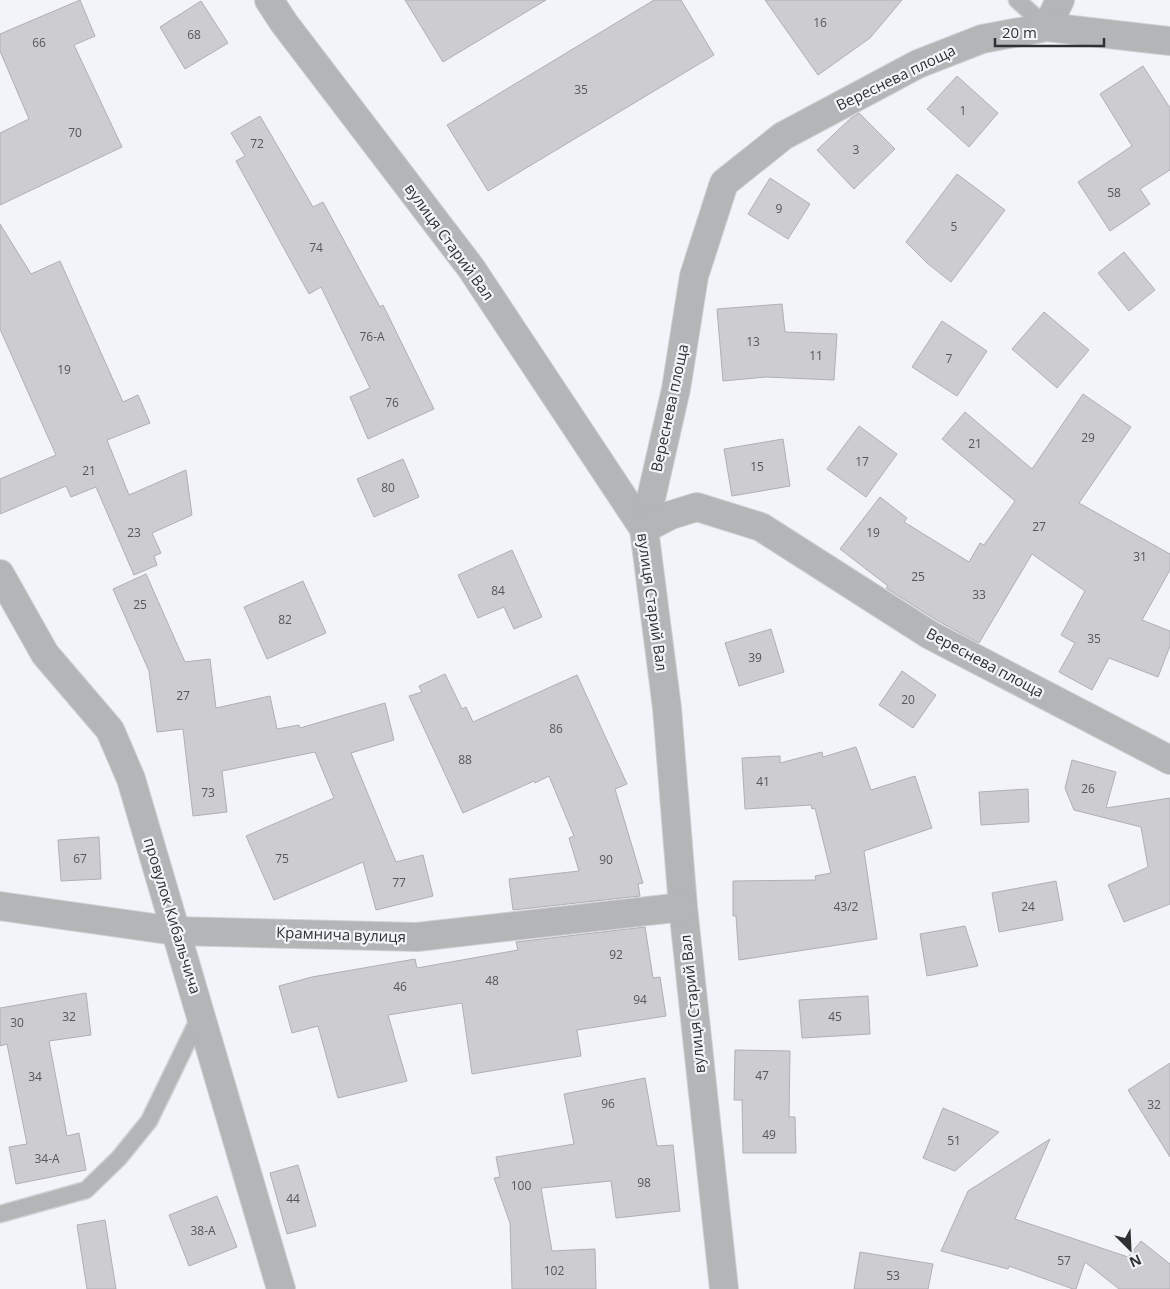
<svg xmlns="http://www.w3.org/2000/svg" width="1170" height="1289" font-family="'Open Sans',sans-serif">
	<rect width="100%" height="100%" fill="#f2f4f9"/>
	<g fill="#ccccd1" stroke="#afafb4">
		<path d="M 80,0 L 95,36 L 74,45 L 122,147 L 0,205 L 0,133 L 29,119 L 0,51 L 0,34 Z"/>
		<path d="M 405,0 L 546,0 L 443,62 Z"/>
		<path d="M 654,0 L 681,0 L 714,55 L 488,191 L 447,125 Z"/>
		<path d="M 765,0 L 902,0 L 870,38 L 818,75 Z"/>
		<path d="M 201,1 L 228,43 L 185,69 L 160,27 Z"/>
		<path d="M 1143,66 L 1170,108 L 1170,170 L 1140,189 L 1150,204 L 1110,231 L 1078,182 L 1132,146 L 1100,94 Z"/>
		<path d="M 957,76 L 998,113 L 969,147 L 927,109 Z"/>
		<path d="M 859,113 L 895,149 L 854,189 L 817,150 L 851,118 Z"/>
		<path d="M 260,116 L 313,207 L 323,202 L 380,307 L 383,305 L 434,409 L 368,439 L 350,397 L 370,388 L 321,287 L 309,294 L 236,161 L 245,156 L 231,133 Z"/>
		<path d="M 957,174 L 1005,210 L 951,282 L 927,263 L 906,242 Z"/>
		<path d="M 770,178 L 810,204 L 788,239 L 748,214 Z"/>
		<path d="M 0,224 L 31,274 L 60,261 L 123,402 L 138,395 L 150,423 L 107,440 L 129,495 L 186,470 L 192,515 L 152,533 L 161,553 L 154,556 L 157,565 L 134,575 L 96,487 L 71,497 L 66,486 L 0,514 L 0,479 L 56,455 L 0,329 Z"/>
		<path d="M 1124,252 L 1155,290 L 1129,311 L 1098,273 Z"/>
		<path d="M 782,304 L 785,332 L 837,334 L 834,380 L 766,377 L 723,381 L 717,309 Z"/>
		<path d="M 1044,312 L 1089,350 L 1057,388 L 1012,349 Z"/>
		<path d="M 942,321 L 987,351 L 957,396 L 912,367 Z"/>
		<path d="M 1083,394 L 1131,427 L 1079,503 L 1170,554 L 1170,570 L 1142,620 L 1170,631 L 1170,646 L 1158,677 L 1109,658 L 1092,690 L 1059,672 L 1075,643 L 1061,635 L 1085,591 L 1032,554 L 979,643 L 938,621 L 886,588 L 888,586 L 840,549 L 880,497 L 907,518 L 904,522 L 969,562 L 980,543 L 984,545 L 1015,501 L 942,439 L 965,412 L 1032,469 Z"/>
		<path d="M 859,426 L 897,454 L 866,497 L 827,469 Z"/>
		<path d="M 783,439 L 790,486 L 732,496 L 724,449 Z"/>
		<path d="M 403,459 L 419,497 L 374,517 L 357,479 Z"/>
		<path d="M 512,550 L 542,617 L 514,629 L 504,607 L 478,618 L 458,575 Z"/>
		<path d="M 146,574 L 185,662 L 210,659 L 216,708 L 270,696 L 277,729 L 299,725 L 300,728 L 385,703 L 394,740 L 351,753 L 396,862 L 423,855 L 433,896 L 376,910 L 363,862 L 274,900 L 246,836 L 334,798 L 315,752 L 222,771 L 227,812 L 193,816 L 183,729 L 157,732 L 149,671 L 113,589 Z"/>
		<path d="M 303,581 L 326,633 L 267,659 L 244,607 Z"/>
		<path d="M 771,629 L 784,672 L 739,686 L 725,643 Z"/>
		<path d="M 902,671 L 936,695 L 913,728 L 879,705 Z"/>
		<path d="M 445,674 L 462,709 L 466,707 L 473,722 L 577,675 L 627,784 L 615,789 L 643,883 L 638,884 L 640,896 L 513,910 L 509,879 L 579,871 L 569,838 L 574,836 L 549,776 L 535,783 L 534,781 L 463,813 L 409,696 L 422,692 L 419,686 Z"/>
		<path d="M 856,747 L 871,790 L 915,776 L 932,828 L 864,851 L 877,939 L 739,960 L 736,916 L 733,916 L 733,881 L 816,880 L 815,876 L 831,873 L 815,808 L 812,809 L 811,805 L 745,809 L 742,758 L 780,756 L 780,763 L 822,752 L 823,757 Z"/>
		<path d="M 1072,760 L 1116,772 L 1106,808 L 1170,798 L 1170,904 L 1124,922 L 1108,885 L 1148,867 L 1141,827 L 1074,810 L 1065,788 Z"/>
		<path d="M 1028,789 L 1029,822 L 981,825 L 979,792 Z"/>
		<path d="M 99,837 L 101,879 L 61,881 L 58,840 Z"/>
		<path d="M 1056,881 L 1063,920 L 999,932 L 992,893 Z"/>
		<path d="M 965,926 L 978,966 L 927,976 L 920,934 Z"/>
		<path d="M 645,927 L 653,978 L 660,977 L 666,1016 L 577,1030 L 581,1056 L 472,1074 L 462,1003 L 388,1015 L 407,1081 L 338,1098 L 318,1026 L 292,1033 L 279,986 L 312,977 L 415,959 L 417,968 L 518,950 L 516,942 Z"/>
		<path d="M 86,993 L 91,1035 L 49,1041 L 67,1136 L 79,1133 L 86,1170 L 16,1184 L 9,1147 L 27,1144 L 7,1044 L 0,1046 L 0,1008 Z"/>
		<path d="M 868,996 L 870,1034 L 802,1038 L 799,1000 Z"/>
		<path d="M 735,1050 L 790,1051 L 789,1117 L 795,1117 L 796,1153 L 743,1153 L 742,1100 L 734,1100 Z"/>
		<path d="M 1170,1063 L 1170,1157 L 1128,1090 Z"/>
		<path d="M 645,1078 L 657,1146 L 673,1145 L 680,1211 L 616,1218 L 611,1181 L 541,1188 L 552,1251 L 595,1249 L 596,1289 L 512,1289 L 510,1223 L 494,1178 L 500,1177 L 496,1157 L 574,1144 L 564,1094 Z"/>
		<path d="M 943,1108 L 999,1132 L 955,1171 L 923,1158 Z"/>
		<path d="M 1050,1139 L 1015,1219 L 1128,1257 L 1141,1241 L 1170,1264 L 1170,1289 L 1119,1289 L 1085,1262 L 1076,1289 L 1073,1289 L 1009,1266 L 1008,1269 L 941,1251 L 968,1191 Z"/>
		<path d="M 298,1165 L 316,1226 L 287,1234 L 270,1173 Z"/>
		<path d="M 217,1196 L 237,1247 L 189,1266 L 169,1215 Z"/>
		<path d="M 105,1220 L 116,1289 L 87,1289 L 77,1225 Z"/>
		<path d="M 860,1252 L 933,1264 L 928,1289 L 854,1289 Z"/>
	</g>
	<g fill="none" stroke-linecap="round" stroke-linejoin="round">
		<defs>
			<g id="service">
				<path d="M 1017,0 L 1047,27"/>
				<path d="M 0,1214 L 86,1190 L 119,1158 L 149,1121 L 201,1014"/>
			</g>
			<g id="minor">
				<path d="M 269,0 L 284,23 L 471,268 L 644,529 L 667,708 L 683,907 L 724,1289"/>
				<path d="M 1047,27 L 1060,0"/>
				<path d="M 644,529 L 676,389 L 694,276 L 724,183 L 783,136 L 918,64 L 982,39 L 1047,27 L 1170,41"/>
				<path d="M 644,529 L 671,515 L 697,507 L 761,527 L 930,635 L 1170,760"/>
				<path d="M 0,574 L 45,654 L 110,730 L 131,779 L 281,1289"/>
				<path d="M 0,906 L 175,931 L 417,937 L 683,907"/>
			</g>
		</defs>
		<use href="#service" stroke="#cfd1d5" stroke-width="19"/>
		<use href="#minor" stroke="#cfd1d5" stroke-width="30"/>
		<use href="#service" stroke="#b3b5b7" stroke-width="16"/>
		<use href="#minor" stroke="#b3b5b7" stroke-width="28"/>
	</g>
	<g text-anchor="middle" stroke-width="4.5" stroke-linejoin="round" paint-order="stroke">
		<g font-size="12" fill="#56575a">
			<text x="820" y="27">16</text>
			<text x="194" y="39">68</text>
			<text x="39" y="47">66</text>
			<text x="581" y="94">35</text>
			<text x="963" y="115">1</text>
			<text x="75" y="137">70</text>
			<text x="257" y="148">72</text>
			<text x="856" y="154">3</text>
			<text x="1114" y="197">58</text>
			<text x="779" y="213">9</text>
			<text x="954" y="231">5</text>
			<text x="316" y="252">74</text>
			<text x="372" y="341">76-А</text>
			<text x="753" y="346">13</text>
			<text x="816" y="360">11</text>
			<text x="949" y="363">7</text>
			<text x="64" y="374">19</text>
			<text x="392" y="407">76</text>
			<text x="1088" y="442">29</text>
			<text x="975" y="448">21</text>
			<text x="862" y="466">17</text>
			<text x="757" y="471">15</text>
			<text x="89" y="475">21</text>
			<text x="388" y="492">80</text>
			<text x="1039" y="531">27</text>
			<text x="134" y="537">23</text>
			<text x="873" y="537">19</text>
			<text x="1140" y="561">31</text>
			<text x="918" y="581">25</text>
			<text x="498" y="595">84</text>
			<text x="979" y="599">33</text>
			<text x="140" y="609">25</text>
			<text x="285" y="624">82</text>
			<text x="1094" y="643">35</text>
			<text x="755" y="662">39</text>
			<text x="183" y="700">27</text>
			<text x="908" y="704">20</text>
			<text x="556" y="733">86</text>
			<text x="465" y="764">88</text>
			<text x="763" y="786">41</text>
			<text x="1088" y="793">26</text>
			<text x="208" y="797">73</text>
			<text x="80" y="863">67</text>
			<text x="282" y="863">75</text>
			<text x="606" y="864">90</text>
			<text x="399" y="887">77</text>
			<text x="846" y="911">43/2</text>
			<text x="1028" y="911">24</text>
			<text x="616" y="959">92</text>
			<text x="492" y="985">48</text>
			<text x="400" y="991">46</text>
			<text x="640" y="1004">94</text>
			<text x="69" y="1021">32</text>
			<text x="835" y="1021">45</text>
			<text x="17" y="1027">30</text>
			<text x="762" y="1080">47</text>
			<text x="35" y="1081">34</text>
			<text x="608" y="1108">96</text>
			<text x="1154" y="1109">32</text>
			<text x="769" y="1139">49</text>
			<text x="954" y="1145">51</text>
			<text x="47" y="1163">34-А</text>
			<text x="644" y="1187">98</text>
			<text x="521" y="1190">100</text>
			<text x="293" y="1203">44</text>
			<text x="203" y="1235">38-А</text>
			<text x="1064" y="1265">57</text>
			<text x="554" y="1275">102</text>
			<text x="893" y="1280">53</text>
		</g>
		<g font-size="15" fill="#2f3032" stroke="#f2f4f9">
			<text transform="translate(896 78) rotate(-26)" y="5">Вереснева площа</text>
			<text transform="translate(449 242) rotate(54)" y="5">вулиця Старий Вал</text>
			<text transform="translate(670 408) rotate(-78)" y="5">Вереснева площа</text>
			<text transform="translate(652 602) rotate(82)" y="5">вулиця Старий Вал</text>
			<text transform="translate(985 663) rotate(28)" y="5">Вереснева площа</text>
			<text transform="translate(172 916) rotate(73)" y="5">провулок Кибальчича</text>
			<text transform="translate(341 935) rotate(2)" y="5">Крамнича вулиця</text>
			<text transform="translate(693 1004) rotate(-96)" y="5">вулиця Старий Вал</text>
		</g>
	</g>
	<g transform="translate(1130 1249) rotate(156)" stroke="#f2f4f9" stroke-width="4" paint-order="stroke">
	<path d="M0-4L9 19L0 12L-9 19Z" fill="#2f3032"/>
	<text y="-8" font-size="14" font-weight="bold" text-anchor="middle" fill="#2f3032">N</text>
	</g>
	<path d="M995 38v8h109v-8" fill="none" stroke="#2f3032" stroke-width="2.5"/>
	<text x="1002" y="38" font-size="15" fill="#2f3032" stroke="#f2f4f9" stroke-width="4" paint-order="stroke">20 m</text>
</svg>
